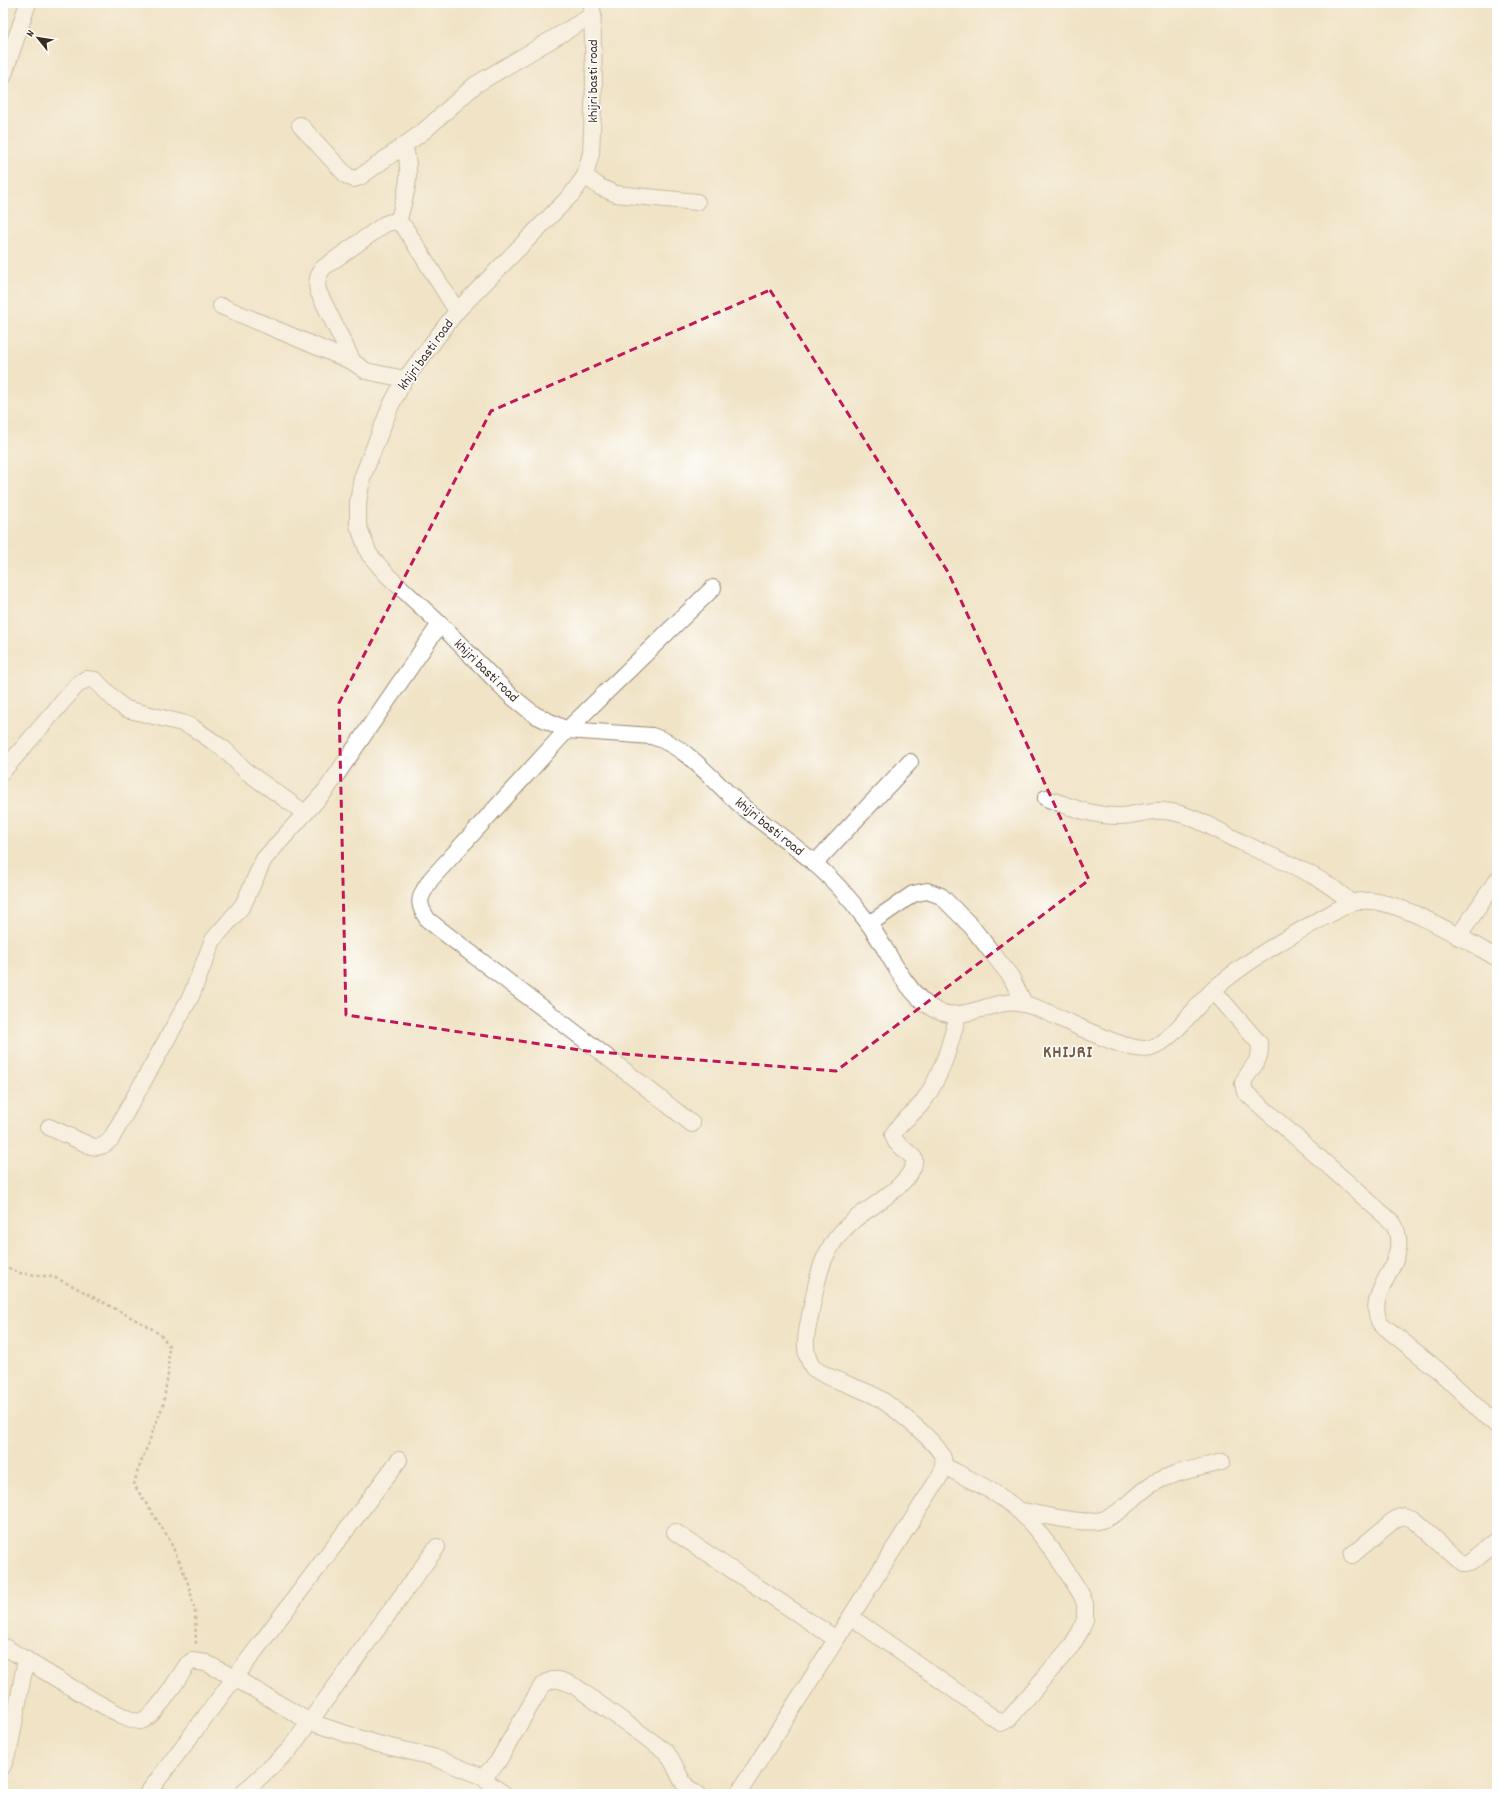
<svg xmlns="http://www.w3.org/2000/svg" width="1500" height="1797" font-family="Dekko,sans-serif">
	<rect width="100%" height="100%" fill="#fff"/>
	<filter id="ink" filterUnits="userSpaceOnUse"><feTurbulence type="fractalNoise" baseFrequency=".025" numOctaves="2"/><feDisplacementMap in="SourceGraphic" scale="8" xChannelSelector="R" yChannelSelector="G"/><feConvolveMatrix kernelMatrix="1 2 1 2 8 2 1 2 1" color-interpolation-filters="sRGB"/></filter>
	<filter id="wash" filterUnits="userSpaceOnUse"><feTurbulence type="fractalNoise" baseFrequency=".012" numOctaves="4" result="noise"/><feDisplacementMap in="SourceGraphic" scale="16" xChannelSelector="R" yChannelSelector="G"/><feGaussianBlur stdDeviation="0.9" result="paint"/><feColorMatrix in="noise" values="0 0 0 0 0 0 0 0 0 0 0 0 0 0 0 0 0 1.4 0 .05"/><feComposite in="paint" operator="in"/></filter>
	<g filter="url(#wash)">
		<rect width="100%" height="100%" fill="#f0e3c6"/>
	</g>
	<g filter="url(#ink)">
		<g fill="none" stroke-linecap="round" stroke-linejoin="round">
			<defs>
				<g id="minor">
					<path d="M 592,3 L 594,85 L 591,153 L 585,176 L 572,194 L 457,311 L 405,379 L 391,405 L 362,478 L 358,503 L 358,525 L 369,554 L 387,575 L 440,624 L 510,695 L 535,715 L 567,730 L 652,736 C 690,748 713,782 743,807 C 766,826 792,843 814,863 C 834,880 851,900 866,920 C 887,947 902,988 930,1007 C 956,1024 978,1007 1005,1003 C 1018,1001 1030,1005 1042,1010 C 1064,1019 1130,1055 1151,1048 C 1173,1041 1200,999 1220,984 C 1255,955 1297,932 1337,910 C 1345,906 1353,901 1362,901 C 1398,898 1465,940 1497,958"/>
					<path d="M 3,77 L 28,3"/>
					<path d="M 300,125 L 347,176 L 354,179 L 360,177 L 424,131 L 475,85 L 593,15"/>
					<path d="M 585,176 L 600,187 L 616,194 L 697,202"/>
					<path d="M 398,222 C 406,194 413,174 404,145"/>
					<path d="M 221,306 L 353,362"/>
					<path d="M 405,379 L 366,371 L 353,362 L 318,291 C 316,281 318,276 323,268 L 385,224 C 394,220 398,221 405,228 L 457,311"/>
					<path d="M 3,771 L 77,685 L 86,679 L 95,680 L 118,703 L 126,709 L 182,723 L 192,727 L 224,749 L 247,772 L 305,813"/>
					<path d="M 1046,798 C 1070,807 1093,816 1119,816 C 1134,816 1149,809 1164,811 C 1191,813 1218,831 1243,843 C 1280,861 1321,874 1351,903"/>
					<path d="M 815,863 L 910,762"/>
					<path d="M 869,924 L 913,894 L 927,891 L 941,896 L 971,926 L 1011,977 L 1024,1003"/>
					<path d="M 1458,937 L 1497,880"/>
					<path d="M 1213,990 L 1259,1043 C 1264,1059 1249,1069 1243,1083 L 1245,1092 L 1393,1223 C 1415,1261 1362,1290 1380,1323 L 1438,1370 L 1497,1426"/>
					<path d="M 692,1124 C 606,1054 516,989 428,920 C 415,901 420,897 431,879 L 567,730 L 713,588"/>
					<path d="M 49,1127 L 91,1146 C 100,1148 104,1146 111,1139 L 191,996 L 213,940 L 243,905 L 264,859 L 326,790 L 440,624"/>
					<path d="M 1018,1510 C 1038,1514 1079,1524 1097,1521 C 1119,1518 1134,1495 1152,1484 C 1173,1472 1199,1468 1222,1462"/>
					<path d="M 675,1532 L 836,1639"/>
					<path d="M 1352,1555 L 1395,1519 L 1403,1516 L 1413,1519 L 1462,1563 L 1470,1563 L 1497,1541"/>
					<path d="M 851,1617 L 1001,1723 L 1009,1719 L 1072,1645 L 1081,1630 L 1085,1619 L 1085,1604 L 1081,1594 C 1066,1569 1039,1529 1018,1510 C 996,1491 969,1479 944,1466"/>
					<path d="M 3,1646 C 22,1657 128,1725 141,1721 C 157,1716 177,1679 187,1665 L 192,1661 L 206,1663 L 235,1678 L 310,1722 L 374,1743 L 433,1757 L 483,1777 L 497,1763 L 541,1687 C 553,1675 562,1680 576,1687 L 665,1751 C 678,1764 678,1786 697,1794"/>
					<path d="M 3,1766 L 10,1745 L 26,1659"/>
					<path d="M 483,1777 L 490,1784 L 504,1794"/>
					<path d="M 147,1794 L 399,1460"/>
					<path d="M 242,1794 L 289,1750 L 437,1547"/>
					<path d="M 738,1794 L 940,1476 C 942,1470 945,1465 943,1458 C 939,1443 887,1401 871,1394 C 852,1385 831,1380 813,1368 C 802,1352 806,1334 810,1316 C 818,1275 821,1247 855,1219 C 870,1207 918,1180 914,1158 L 896,1142 L 893,1135 C 899,1122 913,1115 922,1103 C 941,1078 950,1045 958,1015"/>
				</g>
			</defs>
			<use href="#minor" stroke="#968672" stroke-width="18"/>
			<path stroke="#968672" stroke-width="2.5" stroke-dasharray="3 3" stroke-linecap="butt" d="M 3,1265 L 19,1273 L 53,1277 L 71,1285 L 151,1328 L 163,1337 L 169,1346 L 168,1374 L 163,1405 L 137,1473 L 134,1485 L 168,1537 L 180,1563 L 189,1586 L 195,1611 L 196,1646"/>
			<use href="#minor" stroke="#fff" stroke-width="16"/>
		</g>
	</g>
	<path d="M0 0H1500V1797H0ZM 770,290 L 948,572 L 1089,880 L 836,1071 L 587,1051 L 346,1015 L 339,703 L 491,411 Z" fill="#f0e3c6" fill-opacity=".55" fill-rule="evenodd"/>
	<path fill="none" stroke="#c2185b" stroke-width="3" stroke-dasharray="8 5" stroke-linejoin="round" d="M 770,290 L 948,572 L 1089,880 L 836,1071 L 587,1051 L 346,1015 L 339,703 L 491,411 Z"/>
	<g text-anchor="middle" stroke-width="3" stroke-linejoin="round" paint-order="stroke">
		<g font-size="14" fill="#3b2a1e" stroke="#fff">
			<text transform="translate(592 81) rotate(-90)" y="5">khijri basti road</text>
			<text transform="translate(425 354) rotate(-54)" y="5">khijri basti road</text>
			<text transform="translate(487 670) rotate(44)" y="5">khijri basti road</text>
			<text transform="translate(770 826) rotate(39)" y="5">khijri basti road</text>
		</g>
		<g font-size="18" font-weight="bold" letter-spacing="1" fill="#755c44" stroke="#fff">
			<text x="1068" y="1057">KHIJRI</text>
		</g>
	</g>
	<rect width="1500" height="1797" fill="none" stroke="#fff" stroke-width="16"/>
	<g transform="translate(38 38) rotate(300)" stroke="#ffffff" stroke-width="3" paint-order="stroke">
	<path d="M0-3L7 15L0 10L-7 15Z" fill="#3b2a1e"/>
	<text y="-6" font-size="11" font-weight="bold" text-anchor="middle" fill="#3b2a1e">N</text>
	</g>
</svg>
